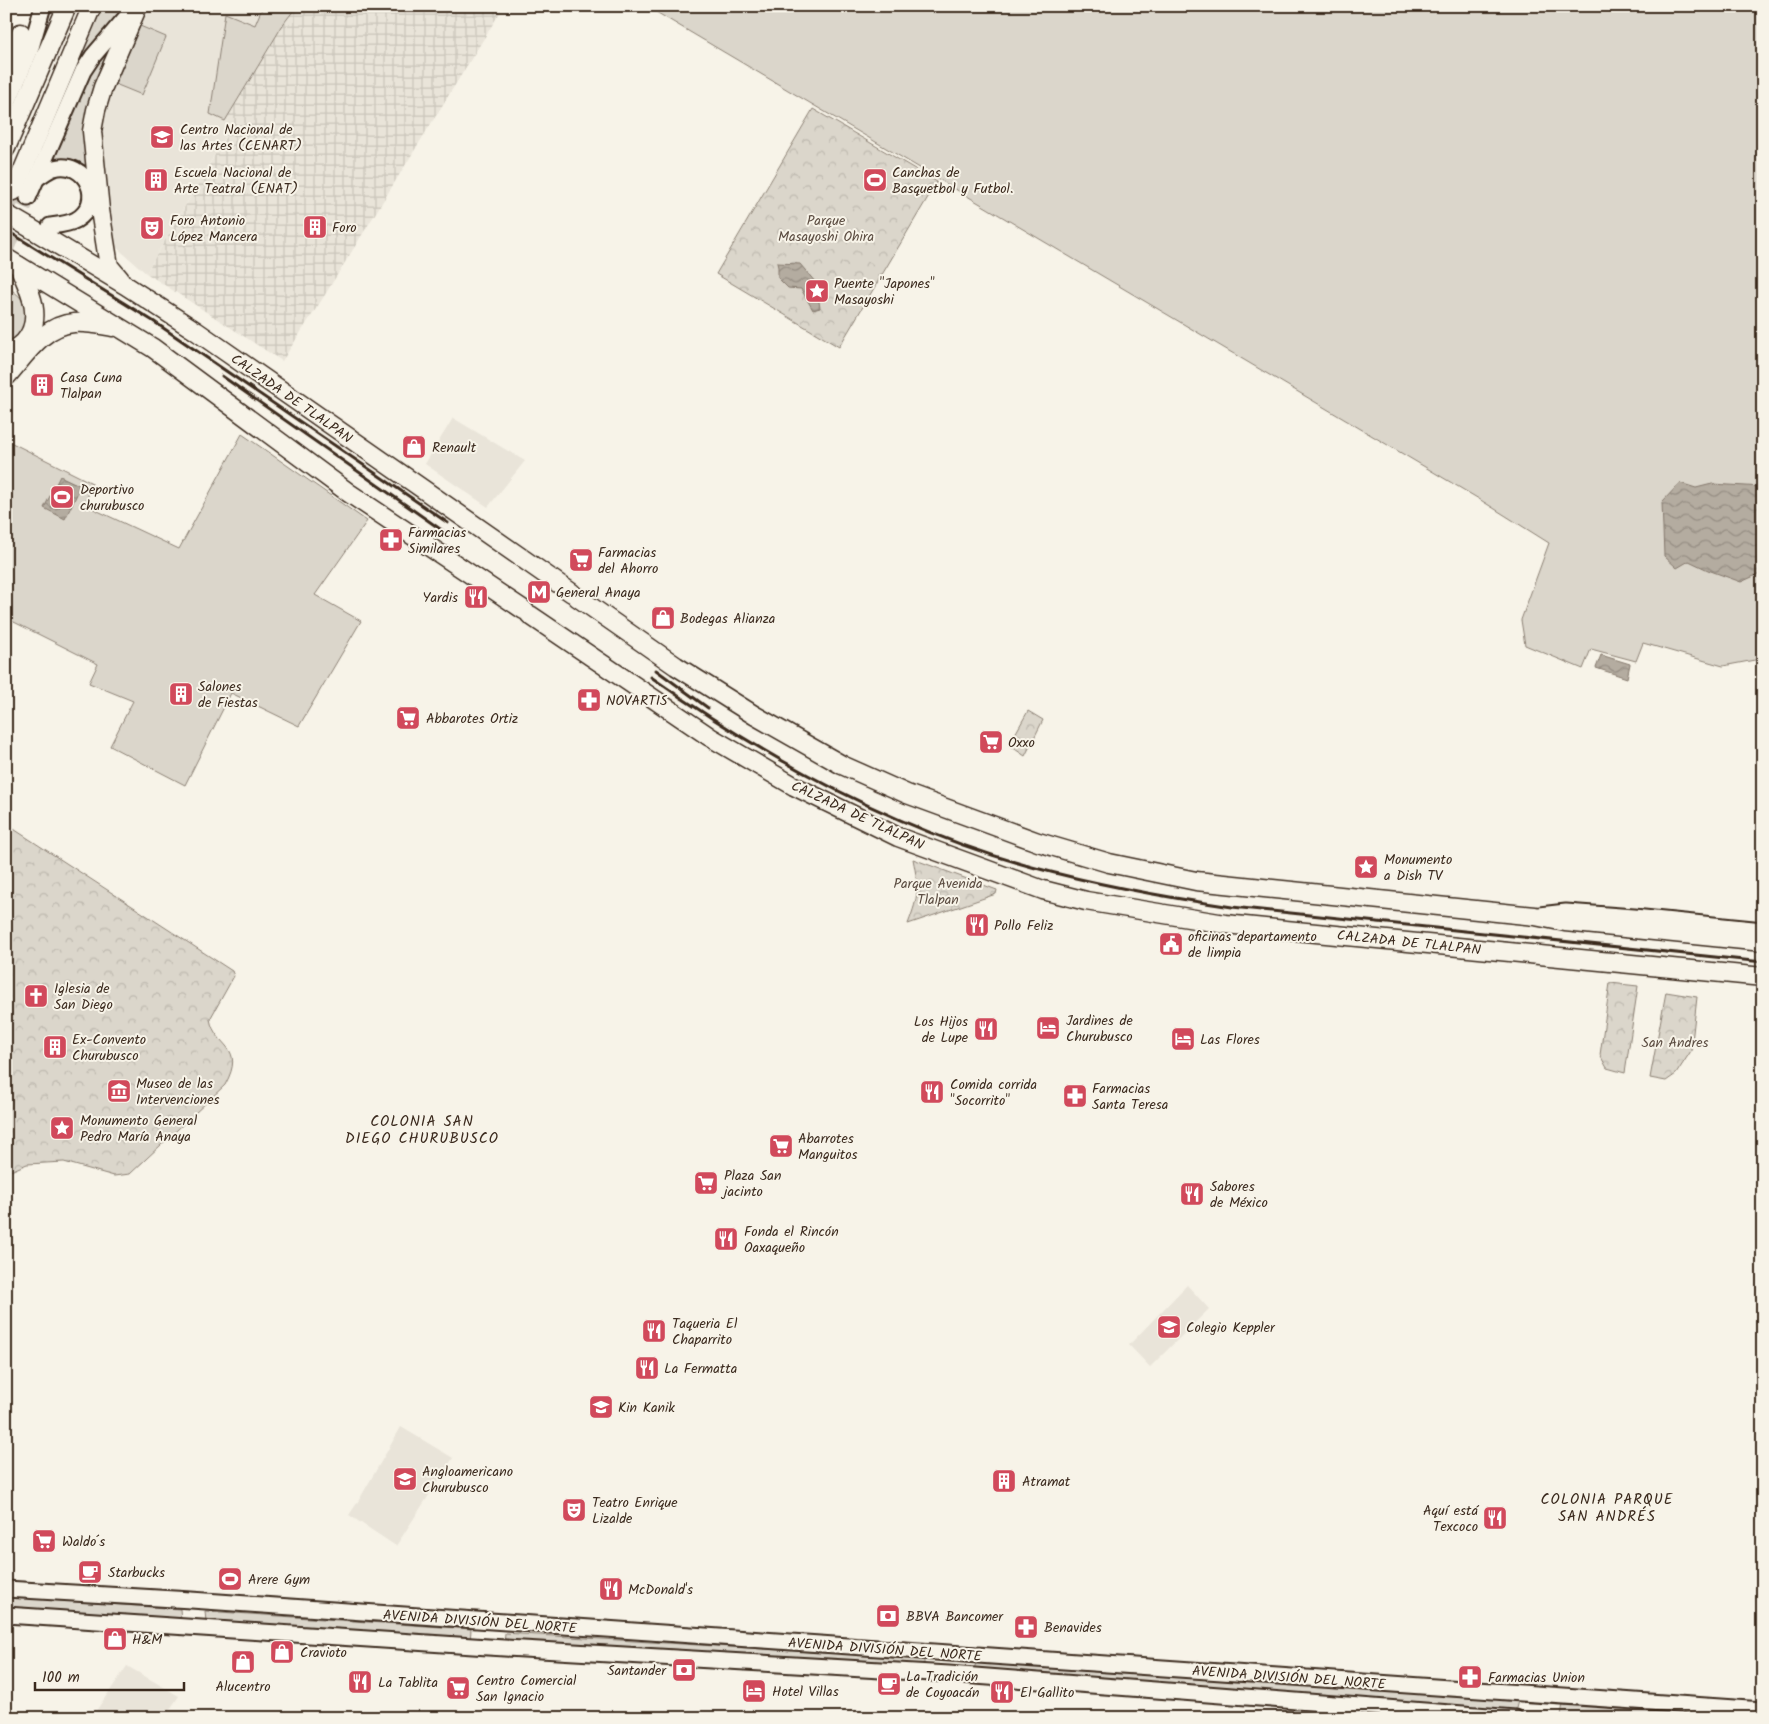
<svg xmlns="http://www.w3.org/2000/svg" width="1769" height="1724" font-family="Kalam,sans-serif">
	<defs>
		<pattern id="industrial-grid" width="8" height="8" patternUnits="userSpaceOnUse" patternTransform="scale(1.25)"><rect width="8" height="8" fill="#e9e4d9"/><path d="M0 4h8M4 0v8" fill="none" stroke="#c9c4ba"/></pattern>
		<pattern id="forest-crowns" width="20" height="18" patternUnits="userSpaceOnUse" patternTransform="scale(1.25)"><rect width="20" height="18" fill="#dbd6cb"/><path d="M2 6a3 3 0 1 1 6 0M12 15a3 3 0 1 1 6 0" fill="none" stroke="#bdb8ae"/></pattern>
		<pattern id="water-waves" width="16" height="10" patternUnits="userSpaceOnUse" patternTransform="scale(1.25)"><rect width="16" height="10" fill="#b4aca0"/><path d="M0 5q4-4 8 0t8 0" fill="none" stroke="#948c82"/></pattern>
	</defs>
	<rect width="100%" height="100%" fill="#f7f3e8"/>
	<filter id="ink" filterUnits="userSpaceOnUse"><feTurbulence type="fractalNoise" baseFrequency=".02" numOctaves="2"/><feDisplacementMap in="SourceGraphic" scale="10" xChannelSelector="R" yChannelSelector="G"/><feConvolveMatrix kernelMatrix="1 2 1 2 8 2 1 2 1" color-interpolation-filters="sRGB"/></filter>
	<g filter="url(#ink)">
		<g fill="#e9e4d9">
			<path d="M 149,6 L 297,6 L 284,23 L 225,121 L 233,123 L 146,273 L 116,247 L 98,150 L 102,118 Z"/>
			<path d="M 453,418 L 525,461 L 488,507 L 425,464 Z"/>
			<path d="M 1187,1285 L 1209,1309 L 1150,1367 L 1129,1345 Z"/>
			<path d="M 401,1427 L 453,1458 L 396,1546 L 349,1515 L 359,1500 Z"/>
			<path d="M 127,1666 L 179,1696 L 166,1715 L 169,1718 L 91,1718 Z"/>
		</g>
		<path fill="url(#industrial-grid)" d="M 297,6 L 504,6 L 321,301 L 282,361 L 146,273 L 233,124 L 225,121 L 284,23 Z"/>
		<g fill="#dbd6cb" stroke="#8b8074">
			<path d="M 103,6 L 129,6 L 77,63 Z"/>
			<path d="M 263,6 L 297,6 L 284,23 L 225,121 L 210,114 L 225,13 L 255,25 Z"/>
			<path d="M 646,6 L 1763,6 L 1763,651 L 1760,659 L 1723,666 L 1643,643 L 1636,661 L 1591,649 L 1583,669 L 1525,645 L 1521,620 L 1549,543 L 1479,499 Z"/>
			<path d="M 125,26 L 92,108 L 96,180 L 50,163 L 91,66 Z"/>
			<path d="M 140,26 L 166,37 L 142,95 L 115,84 Z"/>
			<path d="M 6,286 C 28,301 27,305 26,330 L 6,346 Z"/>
			<path d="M 242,434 L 367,521 L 315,595 L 361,621 L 299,726 L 231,693 L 185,785 L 110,746 L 133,701 L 89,683 L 98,664 L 6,618 L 6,440 L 92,483 L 85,505 L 179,549 Z"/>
			<path d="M 6,1597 L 180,1609 L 181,1621 L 6,1609 Z"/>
			<path d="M 205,1611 L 471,1629 L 470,1643 L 206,1622 Z"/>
			<path d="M 505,1633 L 924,1659 L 924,1668 L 504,1643 Z"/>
			<path d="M 976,1662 L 1519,1697 L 1515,1712 L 974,1670 Z"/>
			<path d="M 1563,1703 L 1763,1717 L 1763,1718 L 1591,1718 L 1561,1716 Z"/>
		</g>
		<g fill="url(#forest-crowns)" stroke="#8b8074">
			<path d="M 813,109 L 937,182 L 839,347 L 716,274 Z"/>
			<path d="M 1028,711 L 1043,720 L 1025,756 L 1009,745 Z"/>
			<path d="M 6,824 L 232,971 L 234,976 L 210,1019 C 215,1048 247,1045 225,1085 L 130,1174 L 114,1176 L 64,1162 L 27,1164 L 6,1173 Z"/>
			<path d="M 913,859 L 997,890 L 996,894 L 908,924 C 919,895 919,889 913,859 Z"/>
			<path d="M 1610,983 L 1638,986 L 1625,1073 L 1607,1068 L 1600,1055 Z"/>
			<path d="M 1666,992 L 1697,997 L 1691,1051 L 1676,1074 L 1666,1081 L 1650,1078 Z"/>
		</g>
		<g fill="url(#water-waves)" stroke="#84786c">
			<path d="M 777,263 L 800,264 L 816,283 L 820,308 L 813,310 L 801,289 L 788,288 L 778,278 L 778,267 Z"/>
			<path d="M 60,476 L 81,486 L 65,519 L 44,508 Z"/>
			<path d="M 1680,483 L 1696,488 L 1712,484 L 1763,487 L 1763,552 L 1760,557 L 1763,562 L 1763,572 L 1741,582 L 1708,570 L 1689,561 L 1677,568 L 1664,556 L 1662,502 Z"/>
			<path d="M 1601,655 L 1630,664 L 1627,678 L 1596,668 Z"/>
		</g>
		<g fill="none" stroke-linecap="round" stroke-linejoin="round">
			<path stroke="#d1cbc0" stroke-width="15" stroke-dasharray="15 8" stroke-linecap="butt" d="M 6,250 L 28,198"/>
			<path stroke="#d1cbc0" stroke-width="18" stroke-dasharray="18 9" stroke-linecap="butt" d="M 6,209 L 14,191"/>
			<defs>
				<g id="major">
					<path d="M 6,107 L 30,51 L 43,6"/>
					<path d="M 37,178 C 42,175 48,170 54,168 C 86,159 106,202 76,220 C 69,224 58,225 50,226"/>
					<path d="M 28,198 L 83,71 L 93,56 L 135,7"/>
					<path d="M 1540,915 L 1566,912 L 1634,917 L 1763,930"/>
					<path d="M 6,1589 L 191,1600 L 1763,1710"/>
					<path d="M 6,1615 L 488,1647 L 949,1674 L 1515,1718"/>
				</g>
				<g id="highway">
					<path d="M 6,67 L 10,61 L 21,33"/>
					<path d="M 6,148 L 67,6"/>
					<path d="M 14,191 L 92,6"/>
					<path d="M 30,228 L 125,285 L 196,331 L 572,593"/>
					<path d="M 6,258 L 153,348 L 349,493 L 524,610"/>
					<path d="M 120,279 L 109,266 L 100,210 L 92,131 L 96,110 L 103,87 L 138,6"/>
					<path d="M 6,352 C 16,350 23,345 28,337 C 43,314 28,288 19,266"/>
					<path d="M 6,377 C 25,356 43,325 74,323 C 87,322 100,325 113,327"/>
					<path d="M 577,597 L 676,666 L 754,715 L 842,765 L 907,794 L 1038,842 L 1109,863 L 1196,881 L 1535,916 L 1565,922 L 1763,942"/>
					<path d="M 530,615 L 710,737 L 794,786 L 898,837 L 1043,890 L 1086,901 L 1225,924 L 1763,977"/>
				</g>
			</defs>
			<use href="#major" stroke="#3b2a1e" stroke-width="19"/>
			<use href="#highway" stroke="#3b2a1e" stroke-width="21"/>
			<use href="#major" stroke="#f7f3e8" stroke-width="15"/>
			<use href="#highway" stroke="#f7f3e8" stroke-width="18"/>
			<g stroke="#3b2a1e" stroke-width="3">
				<path d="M 6,230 L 153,321 L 448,523"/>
				<path d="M 222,376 L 443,531"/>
				<path d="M 656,670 L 708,708"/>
				<path d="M 651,677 C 767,759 894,829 1032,867 C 1098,885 1164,897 1232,907 L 1763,962"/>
			</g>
			<defs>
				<path id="highway-bridge" d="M 6,214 L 30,228"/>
			</defs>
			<use href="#highway-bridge" stroke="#3b2a1e" stroke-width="21" stroke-linecap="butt"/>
			<use href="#highway-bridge" stroke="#f7f3e8" stroke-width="18"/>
		</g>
	</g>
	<defs>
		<symbol id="university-square" viewBox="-11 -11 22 22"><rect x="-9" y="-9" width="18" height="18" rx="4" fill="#d1495b" stroke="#f7f3e8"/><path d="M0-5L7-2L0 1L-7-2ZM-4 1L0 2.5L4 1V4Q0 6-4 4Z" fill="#fff"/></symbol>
		<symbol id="building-square" viewBox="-11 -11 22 22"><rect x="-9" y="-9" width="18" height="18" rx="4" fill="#d1495b" stroke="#f7f3e8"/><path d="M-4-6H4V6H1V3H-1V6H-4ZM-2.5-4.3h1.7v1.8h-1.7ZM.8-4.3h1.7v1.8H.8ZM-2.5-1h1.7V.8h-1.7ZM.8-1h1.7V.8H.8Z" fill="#fff"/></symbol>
		<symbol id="stadium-square" viewBox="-11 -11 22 22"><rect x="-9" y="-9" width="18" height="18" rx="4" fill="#d1495b" stroke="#f7f3e8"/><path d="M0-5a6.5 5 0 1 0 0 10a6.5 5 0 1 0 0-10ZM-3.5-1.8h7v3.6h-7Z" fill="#fff"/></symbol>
		<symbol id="theatre-square" viewBox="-11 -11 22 22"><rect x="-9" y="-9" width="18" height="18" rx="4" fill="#d1495b" stroke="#f7f3e8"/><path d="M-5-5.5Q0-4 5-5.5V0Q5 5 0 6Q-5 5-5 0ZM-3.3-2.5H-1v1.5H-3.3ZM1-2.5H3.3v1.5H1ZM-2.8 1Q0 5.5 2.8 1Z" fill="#fff"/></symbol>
		<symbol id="sight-square" viewBox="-11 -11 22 22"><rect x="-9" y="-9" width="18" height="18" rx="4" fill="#d1495b" stroke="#f7f3e8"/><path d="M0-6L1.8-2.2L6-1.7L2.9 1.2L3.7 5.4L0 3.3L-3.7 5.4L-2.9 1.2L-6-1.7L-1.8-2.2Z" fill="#fff"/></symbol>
		<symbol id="shop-square" viewBox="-11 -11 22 22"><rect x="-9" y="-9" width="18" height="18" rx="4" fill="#d1495b" stroke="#f7f3e8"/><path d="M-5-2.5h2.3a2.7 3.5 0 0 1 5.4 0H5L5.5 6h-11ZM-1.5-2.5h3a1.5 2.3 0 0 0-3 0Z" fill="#fff"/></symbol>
		<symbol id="pharmacy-square" viewBox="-11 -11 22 22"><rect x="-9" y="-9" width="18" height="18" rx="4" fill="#d1495b" stroke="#f7f3e8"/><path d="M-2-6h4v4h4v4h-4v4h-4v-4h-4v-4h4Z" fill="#fff"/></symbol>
		<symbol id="supermarket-square" viewBox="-11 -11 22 22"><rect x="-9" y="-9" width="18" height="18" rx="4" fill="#d1495b" stroke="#f7f3e8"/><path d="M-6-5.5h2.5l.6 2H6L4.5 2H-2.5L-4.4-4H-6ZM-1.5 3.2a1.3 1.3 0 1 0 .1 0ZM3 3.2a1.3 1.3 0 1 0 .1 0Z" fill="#fff"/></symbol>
		<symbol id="metro-square" viewBox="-11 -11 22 22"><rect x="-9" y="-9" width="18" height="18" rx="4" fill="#d1495b" stroke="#f7f3e8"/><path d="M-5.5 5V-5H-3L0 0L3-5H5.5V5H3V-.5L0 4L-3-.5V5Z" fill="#fff"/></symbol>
		<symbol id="restaurant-square" viewBox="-11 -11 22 22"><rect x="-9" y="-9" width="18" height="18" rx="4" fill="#d1495b" stroke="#f7f3e8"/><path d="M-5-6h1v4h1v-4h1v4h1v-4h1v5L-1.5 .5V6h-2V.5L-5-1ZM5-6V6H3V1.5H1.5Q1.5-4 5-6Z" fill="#fff"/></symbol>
		<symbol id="civic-square" viewBox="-11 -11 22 22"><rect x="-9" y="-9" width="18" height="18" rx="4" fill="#d1495b" stroke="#f7f3e8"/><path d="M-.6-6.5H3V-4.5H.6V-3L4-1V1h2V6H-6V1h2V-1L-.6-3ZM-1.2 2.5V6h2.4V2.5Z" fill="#fff"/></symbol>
		<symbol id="church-square" viewBox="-11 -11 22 22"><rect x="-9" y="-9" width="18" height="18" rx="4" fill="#d1495b" stroke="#f7f3e8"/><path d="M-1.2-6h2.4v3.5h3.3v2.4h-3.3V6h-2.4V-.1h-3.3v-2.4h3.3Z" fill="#fff"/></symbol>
		<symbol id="hotel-square" viewBox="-11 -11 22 22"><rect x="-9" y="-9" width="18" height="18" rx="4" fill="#d1495b" stroke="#f7f3e8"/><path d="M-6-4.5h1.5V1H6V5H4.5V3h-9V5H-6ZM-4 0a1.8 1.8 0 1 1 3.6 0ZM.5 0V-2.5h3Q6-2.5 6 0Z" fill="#fff"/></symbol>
		<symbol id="museum-square" viewBox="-11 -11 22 22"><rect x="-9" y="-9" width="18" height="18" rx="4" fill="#d1495b" stroke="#f7f3e8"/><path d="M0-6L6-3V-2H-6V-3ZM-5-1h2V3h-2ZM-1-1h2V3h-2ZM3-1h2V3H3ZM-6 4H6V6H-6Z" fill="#fff"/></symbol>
		<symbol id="school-square" viewBox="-11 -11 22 22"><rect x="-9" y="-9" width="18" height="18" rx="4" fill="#d1495b" stroke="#f7f3e8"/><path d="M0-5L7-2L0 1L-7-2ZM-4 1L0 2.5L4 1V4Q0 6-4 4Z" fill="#fff"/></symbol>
		<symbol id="cafe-square" viewBox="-11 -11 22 22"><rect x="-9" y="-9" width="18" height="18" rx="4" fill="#d1495b" stroke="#f7f3e8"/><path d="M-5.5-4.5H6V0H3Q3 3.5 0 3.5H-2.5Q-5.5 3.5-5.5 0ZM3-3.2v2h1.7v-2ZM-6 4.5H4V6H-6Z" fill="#fff"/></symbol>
		<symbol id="bank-square" viewBox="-11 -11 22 22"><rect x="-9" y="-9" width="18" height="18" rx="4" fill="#d1495b" stroke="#f7f3e8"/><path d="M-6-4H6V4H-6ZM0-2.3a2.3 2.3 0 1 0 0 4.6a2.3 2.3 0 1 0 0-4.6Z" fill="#fff"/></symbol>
	</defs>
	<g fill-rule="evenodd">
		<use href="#university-square" x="148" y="123" width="28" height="28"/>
		<use href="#building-square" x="142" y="166" width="28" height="28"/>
		<use href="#stadium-square" x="861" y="166" width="28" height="28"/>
		<use href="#building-square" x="301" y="213" width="28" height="28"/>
		<use href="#theatre-square" x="138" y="214" width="28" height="28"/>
		<use href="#sight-square" x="803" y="277" width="28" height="28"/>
		<use href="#building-square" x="28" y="371" width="28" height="28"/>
		<use href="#shop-square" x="400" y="433" width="28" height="28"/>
		<use href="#stadium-square" x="48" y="483" width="28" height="28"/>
		<use href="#pharmacy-square" x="377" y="526" width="28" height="28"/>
		<use href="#supermarket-square" x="567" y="546" width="28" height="28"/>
		<use href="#metro-square" x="525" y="578" width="28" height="28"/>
		<use href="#restaurant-square" x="462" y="583" width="28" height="28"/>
		<use href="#shop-square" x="649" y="604" width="28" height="28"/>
		<use href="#building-square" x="167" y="680" width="28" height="28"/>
		<use href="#pharmacy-square" x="575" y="686" width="28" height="28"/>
		<use href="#supermarket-square" x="394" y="704" width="28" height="28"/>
		<use href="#supermarket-square" x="977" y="728" width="28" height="28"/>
		<use href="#sight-square" x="1352" y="853" width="28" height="28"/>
		<use href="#restaurant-square" x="963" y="911" width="28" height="28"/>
		<use href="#civic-square" x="1157" y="930" width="28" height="28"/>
		<use href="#church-square" x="22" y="982" width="28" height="28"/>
		<use href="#hotel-square" x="1034" y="1014" width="28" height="28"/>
		<use href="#restaurant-square" x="972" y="1015" width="28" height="28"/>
		<use href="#hotel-square" x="1169" y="1025" width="28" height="28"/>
		<use href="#building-square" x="41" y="1033" width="28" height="28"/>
		<use href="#museum-square" x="105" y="1077" width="28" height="28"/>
		<use href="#restaurant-square" x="918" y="1078" width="28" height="28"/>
		<use href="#pharmacy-square" x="1061" y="1082" width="28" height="28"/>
		<use href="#sight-square" x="48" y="1114" width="28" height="28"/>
		<use href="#supermarket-square" x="767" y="1132" width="28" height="28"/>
		<use href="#supermarket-square" x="692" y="1169" width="28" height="28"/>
		<use href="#restaurant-square" x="1178" y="1180" width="28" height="28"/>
		<use href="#restaurant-square" x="712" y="1225" width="28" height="28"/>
		<use href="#school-square" x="1155" y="1313" width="28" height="28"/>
		<use href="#restaurant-square" x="640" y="1317" width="28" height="28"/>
		<use href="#restaurant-square" x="633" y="1354" width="28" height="28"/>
		<use href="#school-square" x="587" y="1393" width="28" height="28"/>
		<use href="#university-square" x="391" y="1465" width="28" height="28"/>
		<use href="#building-square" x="990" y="1467" width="28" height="28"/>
		<use href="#theatre-square" x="560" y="1496" width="28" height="28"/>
		<use href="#restaurant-square" x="1481" y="1504" width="28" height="28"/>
		<use href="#supermarket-square" x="30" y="1527" width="28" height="28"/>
		<use href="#cafe-square" x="76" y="1558" width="28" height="28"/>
		<use href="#stadium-square" x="216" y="1565" width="28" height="28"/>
		<use href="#restaurant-square" x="597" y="1575" width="28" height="28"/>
		<use href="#bank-square" x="874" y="1602" width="28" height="28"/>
		<use href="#pharmacy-square" x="1012" y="1613" width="28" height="28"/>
		<use href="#shop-square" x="101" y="1625" width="28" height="28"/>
		<use href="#shop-square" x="268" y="1638" width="28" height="28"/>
		<use href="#shop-square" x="229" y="1648" width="28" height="28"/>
		<use href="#bank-square" x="670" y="1656" width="28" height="28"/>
		<use href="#pharmacy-square" x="1456" y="1663" width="28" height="28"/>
		<use href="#restaurant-square" x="346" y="1668" width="28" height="28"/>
		<use href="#cafe-square" x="875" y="1670" width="28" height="28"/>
		<use href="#supermarket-square" x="444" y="1674" width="28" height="28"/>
		<use href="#hotel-square" x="740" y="1677" width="28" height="28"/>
		<use href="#restaurant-square" x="988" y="1678" width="28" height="28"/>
	</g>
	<g text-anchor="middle" stroke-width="4" stroke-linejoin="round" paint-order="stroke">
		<g font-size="14" fill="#3b2a1e" stroke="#f7f3e8" text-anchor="start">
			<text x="180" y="134">Centro Nacional de<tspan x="180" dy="16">las Artes (CENART)</tspan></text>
			<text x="174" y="177">Escuela Nacional de<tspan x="174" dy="16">Arte Teatral (ENAT)</tspan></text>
			<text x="892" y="177">Canchas de<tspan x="892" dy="16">Basquetbol y Futbol.</tspan></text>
			<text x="170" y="225">Foro Antonio<tspan x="170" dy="16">López Mancera</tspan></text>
			<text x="332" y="232">Foro</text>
			<text x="834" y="288">Puente "Japones"<tspan x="834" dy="16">Masayoshi</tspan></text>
			<text x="60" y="382">Casa Cuna<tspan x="60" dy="16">Tlalpan</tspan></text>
			<text x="432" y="452">Renault</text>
			<text x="80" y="494">Deportivo<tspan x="80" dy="16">churubusco</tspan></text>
			<text x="408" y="537">Farmacias<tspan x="408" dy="16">Similares</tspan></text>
			<text x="598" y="557">Farmacias<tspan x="598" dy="16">del Ahorro</tspan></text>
			<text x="556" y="597">General Anaya</text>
			<text x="458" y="602" text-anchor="end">Yardis</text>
			<text x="680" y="623">Bodegas Alianza</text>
			<text x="198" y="691">Salones<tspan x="198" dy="16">de Fiestas</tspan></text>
			<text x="606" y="705">NOVARTIS</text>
			<text x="426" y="723">Abbarotes Ortiz</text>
			<text x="1008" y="747">Oxxo</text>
			<text x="1384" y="864">Monumento<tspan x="1384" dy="16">a Dish TV</tspan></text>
			<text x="994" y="930">Pollo Feliz</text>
			<text x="1188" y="941">oficinas departamento<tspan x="1188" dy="16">de limpia</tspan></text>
			<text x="54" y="993">Iglesia de<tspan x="54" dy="16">San Diego</tspan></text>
			<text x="1066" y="1025">Jardines de<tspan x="1066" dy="16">Churubusco</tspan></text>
			<text x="968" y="1026" text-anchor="end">Los Hijos<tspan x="968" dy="16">de Lupe</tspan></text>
			<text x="72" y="1044">Ex-Convento<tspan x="72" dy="16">Churubusco</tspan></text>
			<text x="1200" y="1044">Las Flores</text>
			<text x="136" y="1088">Museo de las<tspan x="136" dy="16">Intervenciones</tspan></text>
			<text x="950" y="1089">Comida corrida<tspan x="950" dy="16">"Socorrito"</tspan></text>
			<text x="1092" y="1093">Farmacias<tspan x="1092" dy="16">Santa Teresa</tspan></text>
			<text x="80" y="1125">Monumento General<tspan x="80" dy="16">Pedro María Anaya</tspan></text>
			<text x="798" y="1143">Abarrotes<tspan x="798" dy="16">Manguitos</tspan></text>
			<text x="724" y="1180">Plaza San<tspan x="724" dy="16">jacinto</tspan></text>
			<text x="1210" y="1191">Sabores<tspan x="1210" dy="16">de México</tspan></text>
			<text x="744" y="1236">Fonda el Rincón<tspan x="744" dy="16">Oaxaqueño</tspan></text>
			<text x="672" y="1328">Taqueria El<tspan x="672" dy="16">Chaparrito</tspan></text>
			<text x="1186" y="1332">Colegio Keppler</text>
			<text x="664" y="1373">La Fermatta</text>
			<text x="618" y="1412">Kin Kanik</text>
			<text x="422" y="1476">Angloamericano<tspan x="422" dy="16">Churubusco</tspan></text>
			<text x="1022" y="1486">Atramat</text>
			<text x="592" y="1507">Teatro Enrique<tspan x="592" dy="16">Lizalde</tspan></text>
			<text x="1478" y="1515" text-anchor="end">Aquí está<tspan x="1478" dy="16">Texcoco</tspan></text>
			<text x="62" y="1546">Waldo´s</text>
			<text x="108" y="1577">Starbucks</text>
			<text x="248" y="1584">Arere Gym</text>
			<text x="628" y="1594">McDonald's</text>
			<text x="906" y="1621">BBVA Bancomer</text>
			<text x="1044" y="1632">Benavides</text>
			<text x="132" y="1644">H&amp;M</text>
			<text x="300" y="1657">Cravioto</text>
			<text x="666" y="1675" text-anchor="end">Santander</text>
			<text x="906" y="1681">La Tradición<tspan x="906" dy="16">de Coyoacán</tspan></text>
			<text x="1488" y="1682">Farmacias Union</text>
			<text x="476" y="1685">Centro Comercial<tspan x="476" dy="16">San Ignacio</tspan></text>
			<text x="378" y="1687">La Tablita</text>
			<text x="243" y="1691" text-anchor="middle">Alucentro</text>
			<text x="772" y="1696">Hotel Villas</text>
			<text x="1020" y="1697">El Gallito</text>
		</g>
		<g font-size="14" fill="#5b4c41" stroke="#f7f3e8">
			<text x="826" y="225">Parque<tspan x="826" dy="16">Masayoshi Ohira</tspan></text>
			<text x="938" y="888">Parque Avenida<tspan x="938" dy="16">Tlalpan</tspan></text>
			<text x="1675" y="1047">San Andres</text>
		</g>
		<g font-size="14" fill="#3b2a1e" stroke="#f7f3e8">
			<text transform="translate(292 398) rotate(35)" y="5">CALZADA DE TLALPAN</text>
			<text transform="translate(858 815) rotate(25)" y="5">CALZADA DE TLALPAN</text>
			<text transform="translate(1409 942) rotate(6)" y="5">CALZADA DE TLALPAN</text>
			<text transform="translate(480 1621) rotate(4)" y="5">AVENIDA DIVISIÓN DEL NORTE</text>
			<text transform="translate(885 1649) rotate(4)" y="5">AVENIDA DIVISIÓN DEL NORTE</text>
			<text transform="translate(1289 1677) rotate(4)" y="5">AVENIDA DIVISIÓN DEL NORTE</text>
		</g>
		<g font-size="15" letter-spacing="1" fill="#3b2a1e" stroke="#f7f3e8">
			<text x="422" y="1126">COLONIA SAN<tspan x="422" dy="17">DIEGO CHURUBUSCO</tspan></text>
			<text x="1607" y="1504">COLONIA PARQUE<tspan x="1607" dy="17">SAN ANDRÉS</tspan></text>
		</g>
	</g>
	<rect width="1769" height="1724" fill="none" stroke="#f7f3e8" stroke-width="25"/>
	<rect x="12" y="12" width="1744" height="1699" fill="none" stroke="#3b2a1e" stroke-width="2" filter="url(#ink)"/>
	<path d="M35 1682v8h149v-8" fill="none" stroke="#3b2a1e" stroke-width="2.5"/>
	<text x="42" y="1682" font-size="15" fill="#3b2a1e" stroke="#f7f3e8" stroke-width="4" paint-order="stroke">100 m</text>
</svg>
